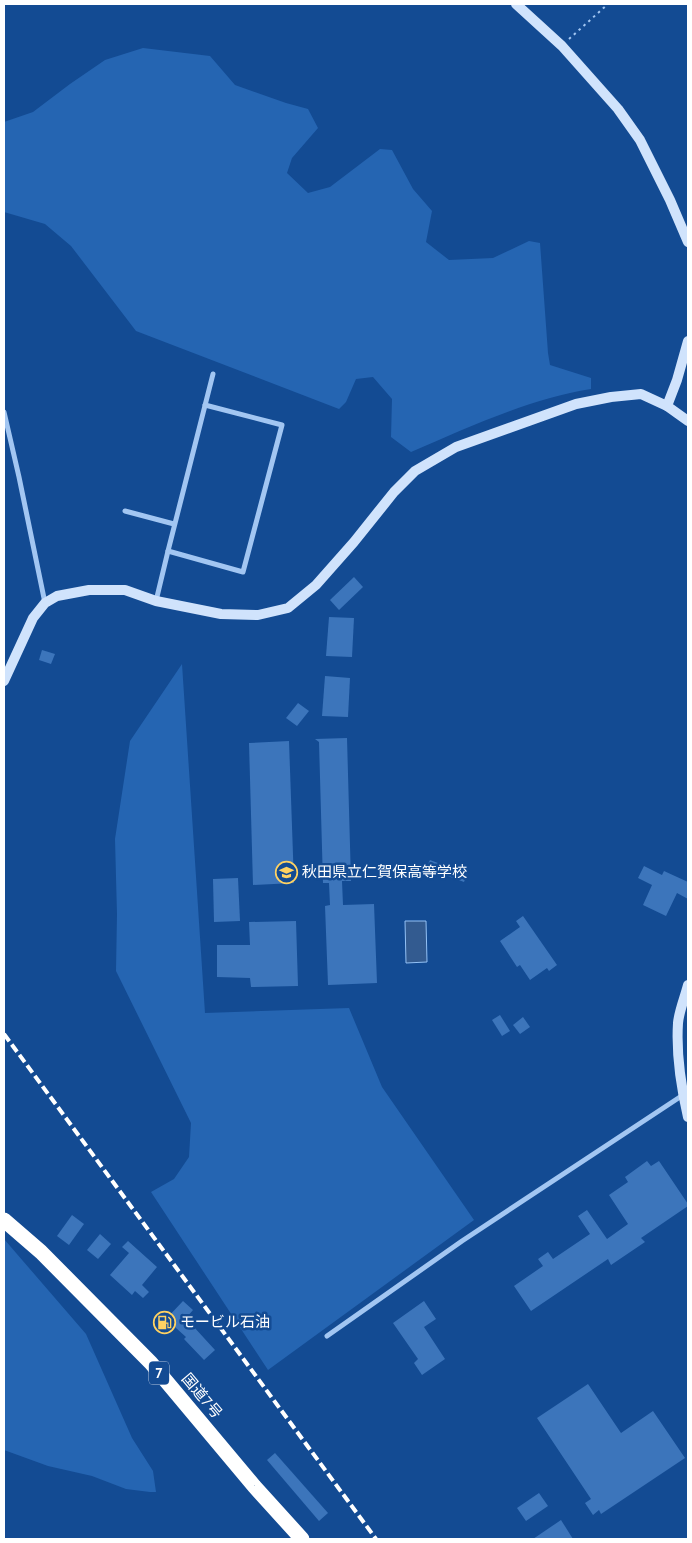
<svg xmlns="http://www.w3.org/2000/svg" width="692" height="1543" font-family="'PT Sans','Noto Sans JP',sans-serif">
	<rect width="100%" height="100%" fill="#134b93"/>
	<g fill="#2565b2">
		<path d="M 143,48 L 210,56 L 235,85 L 286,103 L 308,109 L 318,128 L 292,158 L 287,173 L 308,193 L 330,187 L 380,149 L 392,150 L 413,189 L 432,211 L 426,242 L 449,260 L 493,258 L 529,241 L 540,243 L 548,353 L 550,365 L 591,378 L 591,389 C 529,399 469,427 411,452 L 391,437 L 392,399 L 373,377 L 356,379 L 346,402 L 339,409 L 136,331 L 71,246 L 45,224 L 4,212 L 4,122 L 33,112 L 70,84 L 105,60 Z"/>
		<path d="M 182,664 L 205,1013 L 349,1008 L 382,1087 L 474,1220 L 268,1370 L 151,1192 L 174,1179 L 189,1157 L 191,1123 L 116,971 L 117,914 L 115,839 L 130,741 Z"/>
		<path d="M 4,1239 L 86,1334 L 132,1438 L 153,1471 L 156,1492 L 150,1492 L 126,1489 L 92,1476 L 48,1466 L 4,1450 Z"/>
	</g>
	<path fill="#335b90" stroke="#93c1f5" d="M 405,921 L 426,921 L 427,962 L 406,963 Z"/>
	<g fill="#3c75bb">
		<path d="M 354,577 L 363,587 L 339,610 L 330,600 Z"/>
		<path d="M 329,617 L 354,618 L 352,657 L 326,656 Z"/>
		<path d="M 42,650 L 55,654 L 51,664 L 39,660 Z"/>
		<path d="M 325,676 L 350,678 L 348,717 L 322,716 Z"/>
		<path d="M 298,703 L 309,711 L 297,726 L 286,718 Z"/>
		<path d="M 347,738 L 351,881 L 342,881 L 343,905 L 374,904 L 377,983 L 328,985 L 325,906 L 330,905 L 329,883 L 323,883 L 319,742 L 315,739 Z"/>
		<path d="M 289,741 L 294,883 L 253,885 L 249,743 Z"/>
		<path d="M 430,860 L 467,874 L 464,882 L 426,868 Z"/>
		<path d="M 644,866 L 662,875 L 664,871 L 688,882 L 688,899 L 677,893 L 666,916 L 643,905 L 652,885 L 638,878 Z"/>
		<path d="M 238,878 L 240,921 L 214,922 L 213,879 Z"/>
		<path d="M 523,916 L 557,965 L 549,971 L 547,968 L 530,980 L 520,965 L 517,967 L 500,941 L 520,927 L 516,921 Z"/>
		<path d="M 296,921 L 298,986 L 251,987 L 250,978 L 217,977 L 217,945 L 250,945 L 249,922 Z"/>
		<path d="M 500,1015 L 510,1031 L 502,1036 L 492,1020 Z"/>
		<path d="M 523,1017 L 530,1027 L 520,1034 L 513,1025 Z"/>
		<path d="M 647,1161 L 651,1166 L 659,1161 L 688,1204 L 688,1206 L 641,1238 L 645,1242 L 611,1265 L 608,1259 L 531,1311 L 514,1286 L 543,1266 L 538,1259 L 548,1252 L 553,1259 L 590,1234 L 578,1216 L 587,1210 L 607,1239 L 628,1224 L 609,1195 L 628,1182 L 625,1177 Z"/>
		<path d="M 72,1215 L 84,1224 L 69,1245 L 57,1236 Z"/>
		<path d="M 100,1234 L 111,1244 L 98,1259 L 87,1250 Z"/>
		<path d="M 128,1241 L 157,1267 L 142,1285 L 149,1292 L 143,1298 L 135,1291 L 132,1295 L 110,1275 L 129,1253 L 122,1247 Z"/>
		<path d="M 183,1301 L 193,1310 L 187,1317 L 195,1324 L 193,1326 L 215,1350 L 204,1360 L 184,1339 L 186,1337 L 166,1319 Z"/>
		<path d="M 424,1301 L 436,1319 L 424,1327 L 445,1359 L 422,1375 L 414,1363 L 418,1359 L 393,1323 Z"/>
		<path d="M 588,1384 L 621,1433 L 653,1411 L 685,1458 L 601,1514 L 599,1510 L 593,1515 L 585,1503 L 591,1499 L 537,1418 Z"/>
		<path d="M 275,1453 L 328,1513 L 319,1521 L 267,1460 Z"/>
		<path d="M 539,1493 L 548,1506 L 526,1521 L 517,1508 Z"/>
		<path d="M 561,1520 L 573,1539 L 533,1539 Z"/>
	</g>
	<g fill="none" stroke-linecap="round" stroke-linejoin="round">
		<path stroke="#a2c6f2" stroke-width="2" stroke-dasharray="2.5 4" stroke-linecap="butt" d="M 569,39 L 608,4"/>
		<g stroke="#a2c6f2" stroke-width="5">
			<path d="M 4,412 L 19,477 L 45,603"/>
			<path d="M 125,511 L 174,524"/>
			<path d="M 168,551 L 243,572 L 282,425 L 205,405"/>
			<path d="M 156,601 L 168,551 L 213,374"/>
			<path d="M 327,1336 L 462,1241 L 683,1095"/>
		</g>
		<g stroke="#d0e3fc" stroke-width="10">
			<path d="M 516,4 L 562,46 L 618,109 L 640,140 L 670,200 L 688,242"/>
			<path d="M 667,406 L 677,380 L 688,341"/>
			<path d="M 4,681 L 33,618 L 45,603 L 57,596 L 89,590 L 125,590 L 156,601 L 221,614 L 258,615 L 288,608 L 316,585 L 354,542 L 394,492 L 415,471 L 456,447 L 576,404 L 611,397 L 641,394 L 667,406 L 688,421"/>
			<path d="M 688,985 C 685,997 679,1011 678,1023 C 676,1055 681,1087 688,1117"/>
		</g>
		<path stroke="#fff" stroke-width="15" d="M 4,1220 L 41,1252 L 151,1363 L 254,1486 L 302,1539"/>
		<path stroke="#fff" stroke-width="4" stroke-dasharray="9 4" stroke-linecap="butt" d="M 4,1034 L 376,1539"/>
	</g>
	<defs>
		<symbol id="school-ring" viewBox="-11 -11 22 22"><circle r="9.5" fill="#134b93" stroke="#ffd262" stroke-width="1.5"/><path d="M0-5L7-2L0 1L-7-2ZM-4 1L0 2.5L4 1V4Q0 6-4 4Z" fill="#ffd262"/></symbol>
		<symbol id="fuel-ring" viewBox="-11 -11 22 22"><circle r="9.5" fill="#134b93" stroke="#ffd262" stroke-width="1.5"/><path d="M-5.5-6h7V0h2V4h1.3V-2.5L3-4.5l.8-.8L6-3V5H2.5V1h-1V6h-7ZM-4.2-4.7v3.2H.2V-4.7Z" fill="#ffd262"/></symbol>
	</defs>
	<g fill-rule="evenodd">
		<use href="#school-ring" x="274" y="860" width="25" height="25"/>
		<use href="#fuel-ring" x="152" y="1310" width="25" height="25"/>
	</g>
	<g text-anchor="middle" stroke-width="5" stroke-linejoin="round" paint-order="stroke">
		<rect fill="#134b93" stroke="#b8c9df" stroke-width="1" x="149" y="1361.5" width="20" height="23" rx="4"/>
		<g font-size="14" font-weight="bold" fill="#fff">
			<text x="159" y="1378">7</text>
		</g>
		<g font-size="15" fill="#fff" stroke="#134b93" text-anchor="start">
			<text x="302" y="877">秋田県立仁賀保高等学校</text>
			<text x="180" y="1327">モービル石油</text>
		</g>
		<g font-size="15" fill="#fff" stroke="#134b93">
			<text transform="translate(202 1396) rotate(50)" y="5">国道7号</text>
		</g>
	</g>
	<rect width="692" height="1543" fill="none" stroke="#ffffff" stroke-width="10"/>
</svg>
